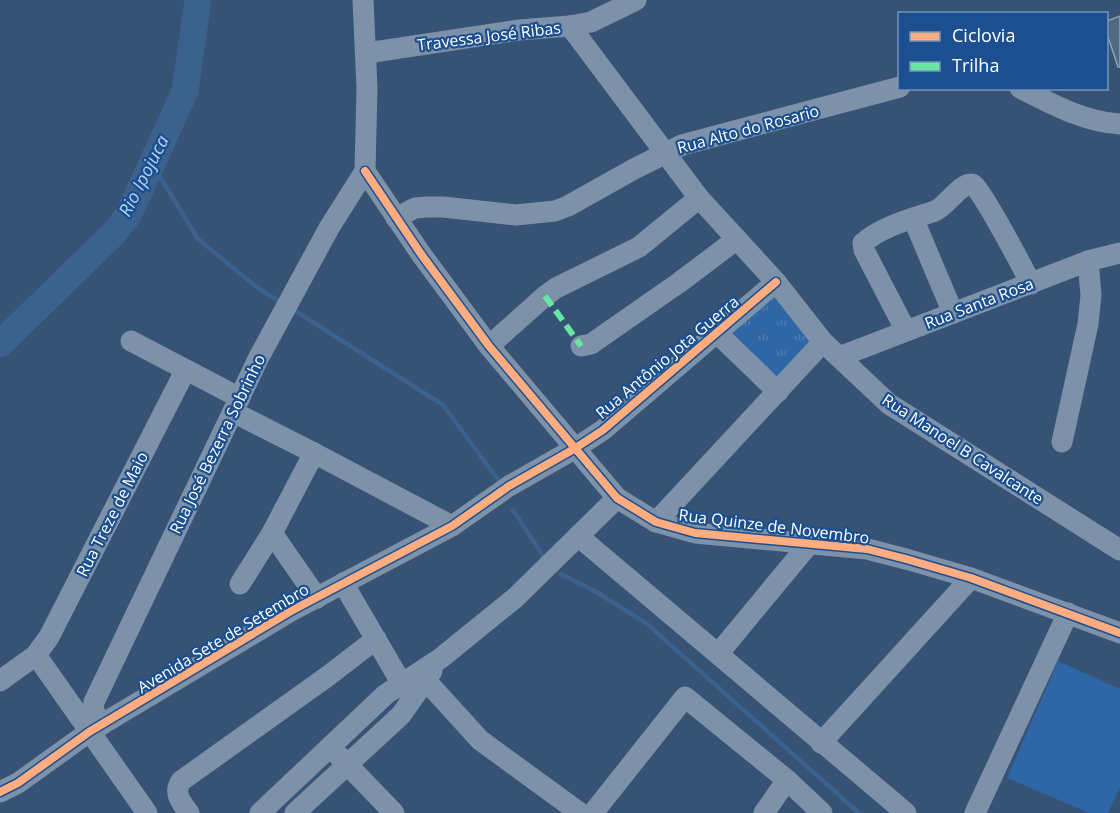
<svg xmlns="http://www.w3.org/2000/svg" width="1120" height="813" font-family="'Open Sans',sans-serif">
	<defs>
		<pattern id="grass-tufts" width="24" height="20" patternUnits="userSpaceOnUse" patternTransform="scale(1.5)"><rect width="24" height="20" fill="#2f66a5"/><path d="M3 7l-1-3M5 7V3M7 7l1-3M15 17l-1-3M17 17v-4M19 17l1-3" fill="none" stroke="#4e7db2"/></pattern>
	</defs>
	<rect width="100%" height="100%" fill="#365274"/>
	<path fill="url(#grass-tufts)" d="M 775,288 L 819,341 L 779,385 L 723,332 Z"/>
	<path fill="#2f66a5" d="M 1058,661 L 1120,689 L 1120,788 L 1108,813 L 1089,813 L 1007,778 Z"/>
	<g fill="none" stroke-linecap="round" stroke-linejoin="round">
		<g stroke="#3b618d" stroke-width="4.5">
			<path d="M 152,164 L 198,239 L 259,289 L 282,303"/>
			<path d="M 292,309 L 443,405 L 499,481"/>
			<path d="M 513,510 L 543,556"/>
			<path d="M 561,574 L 593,590 L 646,623 L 859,813"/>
		</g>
		<path stroke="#3b618d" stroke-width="27" d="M 0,344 L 115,232 L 129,214 L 185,91 L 198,0"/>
	</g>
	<path fill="#526984" stroke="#92a2b6" stroke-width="1.5" d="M 1120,16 L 1120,67 L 1118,67 L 1107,34 L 1107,21 Z"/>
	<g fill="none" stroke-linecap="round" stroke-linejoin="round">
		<g stroke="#7d92a8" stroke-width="21">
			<path d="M 363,0 L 367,88 L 365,171"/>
			<path d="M 570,26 L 699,198 L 776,282 L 823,342 L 839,357 L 889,404 L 1120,550"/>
			<path d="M 367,53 L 519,30 L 570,26 L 591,22 L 636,0"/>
			<path d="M 1020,88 C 1052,104 1084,122 1120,124"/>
			<path d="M 365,171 L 421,254 L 489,346 L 617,498 L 656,522 L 695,533 L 867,549 L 906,559 L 971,578 L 1120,633"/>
			<path d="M 396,218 L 415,208 L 426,207 L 443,207 L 516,215 L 555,211 L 568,206 L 634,169 L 682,145 L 900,87"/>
			<path d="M 913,218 L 953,313"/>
			<path d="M 906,331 L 864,250 L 863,243 C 882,226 912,219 935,211 C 946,207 961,182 972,184 C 980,186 1024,270 1031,284"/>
			<path d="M 717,333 L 778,392"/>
			<path d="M 131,341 L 240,398"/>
			<path d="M 489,346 L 545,296 L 556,288 L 639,247 L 699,198"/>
			<path d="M 581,346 L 591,344 L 680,282 L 737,239"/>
			<path d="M 839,357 L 1088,261 L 1120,253"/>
			<path d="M 233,412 L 314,453 L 452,526"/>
			<path d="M 1062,442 L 1088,324 L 1091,295 L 1088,261"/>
			<path d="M 656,522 L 823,342"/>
			<path d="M 272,533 L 317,598"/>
			<path d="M 578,536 L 906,813"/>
			<path d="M 343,583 L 402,684 L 410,695"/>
			<path d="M 240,584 L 272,533 L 314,453"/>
			<path d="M 718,654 L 809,544"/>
			<path d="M 36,655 L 147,813"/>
			<path d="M 419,673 L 480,740 L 580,813"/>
			<path d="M 0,681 L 36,655 L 49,637 L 185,371"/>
			<path d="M 101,725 L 93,709 L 94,702 L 259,357 L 329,228 L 365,171"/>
			<path d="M 821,743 L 971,578"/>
			<path d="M 338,755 L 394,813"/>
			<path d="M 0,792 L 18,783 L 89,732 L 291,611 L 452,526 L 509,486 L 574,449 L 603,430 L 776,282"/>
			<path d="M 189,813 C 181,802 173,793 181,781 L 328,676 L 376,639"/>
			<path d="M 260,813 L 386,694 L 441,658 L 515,598 L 617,498"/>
			<path d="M 295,813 L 401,715 L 432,671"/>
			<path d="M 593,813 L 685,697 L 787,780 L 822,813"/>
			<path d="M 764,813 L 787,780"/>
			<path d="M 975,813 L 1068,613"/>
		</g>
		<path stroke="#66e7a1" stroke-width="6" stroke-dasharray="12 6" stroke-linecap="butt" d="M 545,296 L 581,346"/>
		<defs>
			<g id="cycleway">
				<path d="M 365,171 L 421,254 L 489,346 L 617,498 L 656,522 L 695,533 L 867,549 L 906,559 L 971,578 L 1120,633"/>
				<path d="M 0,792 L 18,783 L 89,732 L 291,611 L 452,526 L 509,486 L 574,449 L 603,430 L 776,282"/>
			</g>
		</defs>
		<use href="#cycleway" stroke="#1b4f8f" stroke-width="11"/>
		<use href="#cycleway" stroke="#ffac80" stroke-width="8"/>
	</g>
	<g text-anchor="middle" stroke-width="4.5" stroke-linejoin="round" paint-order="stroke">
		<g font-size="16" fill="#fff" stroke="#1b4f8f">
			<text transform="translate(489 36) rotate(-7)" y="6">Travessa José Ribas</text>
			<text transform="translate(748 129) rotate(-15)" y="6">Rua Alto do Rosario</text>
			<text transform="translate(979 303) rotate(-21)" y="6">Rua Santa Rosa</text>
			<text transform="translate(667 357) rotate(-40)" y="6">Rua Antônio Jota Guerra</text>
			<text transform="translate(217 444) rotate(-64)" y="6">Rua José Bezerra Sobrinho</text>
			<text transform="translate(963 449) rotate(33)" y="6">Rua Manoel B Cavalcante</text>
			<text transform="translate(112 514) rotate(-63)" y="6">Rua Treze de Maio</text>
			<text transform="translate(774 526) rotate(7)" y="6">Rua Quinze de Novembro</text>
			<text transform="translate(223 638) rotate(-31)" y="6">Avenida Sete de Setembro</text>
		</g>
		<g font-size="18" font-style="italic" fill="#b5d3f5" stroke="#1b4f8f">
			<text transform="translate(144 176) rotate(-63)" y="6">Rio Ipojuca</text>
		</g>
	</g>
	<rect x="898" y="12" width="210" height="78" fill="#1b4f8f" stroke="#7695bc" stroke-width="1.5"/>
	<rect x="910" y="32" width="30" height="9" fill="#ffac80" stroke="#7695bc" stroke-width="1.5"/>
	<text x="952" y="42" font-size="18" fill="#ffffff">Ciclovia</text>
	<rect x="910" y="62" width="30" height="9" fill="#66e7a1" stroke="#7695bc" stroke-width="1.5"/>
	<text x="952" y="72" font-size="18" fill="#ffffff">Trilha</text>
</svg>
